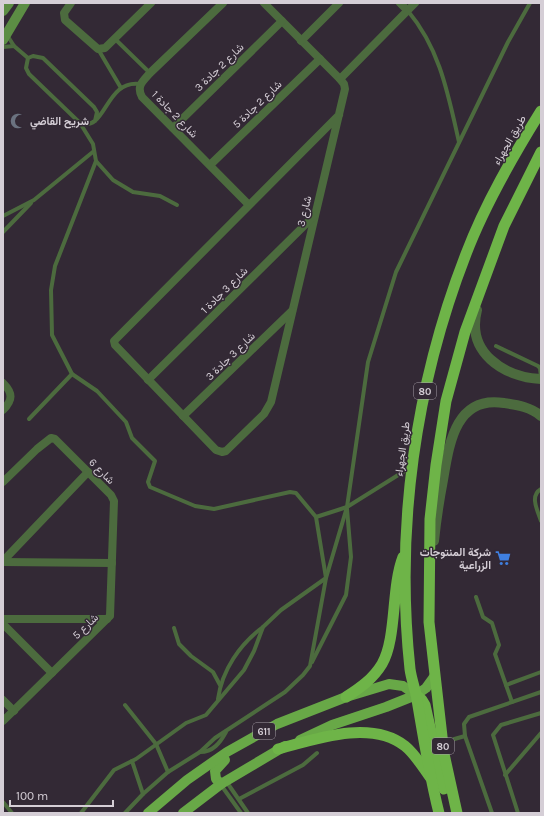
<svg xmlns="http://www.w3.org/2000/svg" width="544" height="816" font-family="Karla,Vazirmatn,sans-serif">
	<rect width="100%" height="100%" fill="#332935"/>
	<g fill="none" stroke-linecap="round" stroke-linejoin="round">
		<g stroke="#4c6b3e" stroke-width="4">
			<path d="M 408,11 C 440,49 448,94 459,142"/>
			<path d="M 7,35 L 14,46 L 28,58"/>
			<path d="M 114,38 L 150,73"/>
			<path d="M 3,47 L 14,46"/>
			<path d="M 98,49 L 121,88"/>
			<path d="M 95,121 L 97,112 L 94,107 L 43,58 L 33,56 L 28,58 L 26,68 L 29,74 L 80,123 C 106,133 105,79 140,84"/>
			<path d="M 80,123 L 93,144 L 96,161 L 113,180 L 133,192 L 160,196 L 177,205"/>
			<path d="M 3,216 L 34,200 L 94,151"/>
			<path d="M 3,232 L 31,203"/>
			<path d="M 496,346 L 538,366 L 540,368 L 541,377"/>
			<path d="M 29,419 L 72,374"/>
			<path d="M 541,489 C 529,496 538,511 541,521"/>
			<path d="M 316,517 L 347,507 L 411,467"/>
			<path d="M 476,597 L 483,617 L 492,623 L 499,645 L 495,654 L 512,702"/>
			<path d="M 174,628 L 179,644 L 191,656 L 213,672 L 220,685"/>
			<path d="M 312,662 L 346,595 L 351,557 L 347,509"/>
			<path d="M 506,685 L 541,672"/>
			<path d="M 218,699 C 222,670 240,644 263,627"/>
			<path d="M 125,705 L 156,744 L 168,772"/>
			<path d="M 444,742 L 465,736"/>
			<path d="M 200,752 C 213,752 220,743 226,732"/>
			<path d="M 132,761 L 143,794"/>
			<path d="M 505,775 L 541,733"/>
			<path d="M 226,781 L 248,813"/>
			<path d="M 221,785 L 241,813"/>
			<path d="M 239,799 L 303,765 L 317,753"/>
			<path d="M 3,802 L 12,813"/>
			<path d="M 81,813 L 114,770 L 136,759 L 186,723 L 206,715 L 244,670 L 254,651 L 263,627 L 281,610 L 326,578 L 316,517 L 296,493 L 290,492 L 214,509 L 195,506 L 150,487 L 148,482 L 155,461 L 132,438 L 126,422 L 97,391 L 72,374 L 52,335 L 51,290 L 55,266 L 96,161"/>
			<path d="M 125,813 L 143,794 L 168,772 L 200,752 L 215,738 L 285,692 L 303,675 L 310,666 L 326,578 L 347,507 L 368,362 L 396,272 L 508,42 L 530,3"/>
			<path d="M 492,813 L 465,736 L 464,724 L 469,717 L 541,692"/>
			<path d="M 518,813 L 493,735 L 501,725 L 541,713"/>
		</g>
		<g stroke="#4c6b3e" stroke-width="8">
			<path d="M 71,3 L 64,13 L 65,20 L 98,49 L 105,48 L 151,3"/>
			<path d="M 223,3 L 150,73 C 143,81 136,86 142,97 L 248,204"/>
			<path d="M 264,3 L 340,79 L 344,84 L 345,89 L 271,402 L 264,414 L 226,451 L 222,452 L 216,450 L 115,345 L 114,341 L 339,115"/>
			<path d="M 400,3 L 407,10"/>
			<path d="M 301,41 L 339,3"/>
			<path d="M 340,79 L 415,3"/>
			<path d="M 173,128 L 282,21"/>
			<path d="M 210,165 L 320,59"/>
			<path d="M 148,380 L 314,216"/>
			<path d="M 3,383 C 13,393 13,400 3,410"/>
			<path d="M 183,416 L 292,311"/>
			<path d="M 3,482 L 37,449 L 51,438 L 55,439 L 111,495 L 114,501 L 110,616 L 3,721"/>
			<path d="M 3,561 L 88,472"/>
			<path d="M 3,562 L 112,563"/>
			<path d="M 3,619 L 107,619"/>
			<path d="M 3,624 L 52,673"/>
			<path d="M 3,700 L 14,711"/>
		</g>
		<g stroke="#4c6b3e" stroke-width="10">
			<path d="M 477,310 C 466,352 503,377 541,379"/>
			<path d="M 434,541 C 436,521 439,501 443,480 C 449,445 455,395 504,403 C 517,405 531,407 541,416"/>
		</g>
		<g stroke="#5c8d44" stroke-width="10">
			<path d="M 3,11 L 9,3"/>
			<path d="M 3,40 L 25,3"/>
		</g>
		<g stroke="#68a847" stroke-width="10">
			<path d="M 300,740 L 332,725 L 386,707 L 416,695 L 426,688 L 434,677"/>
			<path d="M 221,784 L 216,779 L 215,771 L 225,760"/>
			<path d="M 148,813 L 187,780 L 227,752 L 277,724 L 346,697 L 389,684 L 403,686 L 416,695"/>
			<path d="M 183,813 L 221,784 L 285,746"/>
		</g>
		<g stroke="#6eb448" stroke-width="11">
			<path d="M 416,695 L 422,700 L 425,705 L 444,789"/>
			<path d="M 346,697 C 360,688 373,679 382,664 C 397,638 391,588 403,557"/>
			<path d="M 278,749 C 315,739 371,719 405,746 C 415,754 422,766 430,777"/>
			<path d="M 439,813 C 429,774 423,734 416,694 C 414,686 411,677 410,669 C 395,529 415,385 466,254 C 485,204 513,156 541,111"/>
			<path d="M 457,813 L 444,754 L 429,622 L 430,519 L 436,465 L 446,401 L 465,332 L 504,226 L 541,152"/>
		</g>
	</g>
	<defs>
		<symbol id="mosque-bare" viewBox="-9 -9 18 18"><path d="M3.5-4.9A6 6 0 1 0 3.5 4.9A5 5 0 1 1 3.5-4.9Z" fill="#6b7280" stroke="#332935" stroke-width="2.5" paint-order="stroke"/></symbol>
		<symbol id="supermarket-bare" viewBox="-9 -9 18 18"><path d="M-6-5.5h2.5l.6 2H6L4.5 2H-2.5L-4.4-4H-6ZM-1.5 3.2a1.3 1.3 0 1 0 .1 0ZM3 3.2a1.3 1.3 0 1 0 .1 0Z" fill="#3f7fe0" stroke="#332935" stroke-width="2.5" paint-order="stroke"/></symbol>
	</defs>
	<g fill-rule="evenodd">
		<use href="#mosque-bare" x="7" y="110" width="22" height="22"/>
		<use href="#supermarket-bare" x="492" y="547" width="22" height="22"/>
	</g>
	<g text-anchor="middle" stroke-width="3" stroke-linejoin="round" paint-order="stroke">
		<g fill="#332935" stroke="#a49ca6" stroke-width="1">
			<rect x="414" y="383" width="22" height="16" rx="3"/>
			<rect x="253" y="723" width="22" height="16" rx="3"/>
			<rect x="432" y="738" width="22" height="16" rx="3"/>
		</g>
		<g font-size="10" font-weight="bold" fill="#d5ced6">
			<text x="425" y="395">80</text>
			<text x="264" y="735">611</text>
			<text x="443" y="750">80</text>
		</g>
		<g font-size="11" fill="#d5ced6" stroke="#332935">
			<text transform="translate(219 67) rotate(-44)" y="4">شارع 2 جادة 3</text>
			<text transform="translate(257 104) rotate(-44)" y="4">شارع 2 جادة 5</text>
			<text transform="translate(175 114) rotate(46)" y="4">شارع 2 جادة 1</text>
			<text transform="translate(509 140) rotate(-60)" y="4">طريق الجهراء</text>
			<text transform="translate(304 211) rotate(-76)" y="4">شارع 3</text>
			<text transform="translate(224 290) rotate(-45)" y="4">شارع 3 جادة 1</text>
			<text transform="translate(230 356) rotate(-44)" y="4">شارع 3 جادة 3</text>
			<text transform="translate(402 449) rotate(-82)" y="4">طريق الجهراء</text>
			<text transform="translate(102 471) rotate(45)" y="4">شارع 6</text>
			<text transform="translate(85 626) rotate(-44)" y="4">شارع 5</text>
		</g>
		<g font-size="11" font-weight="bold" fill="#d5ced6" stroke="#332935" text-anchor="start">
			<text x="30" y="125">شريح القاضي</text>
			<text x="491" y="556" text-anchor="end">شركة المنتوجات<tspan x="491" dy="13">الزراعية</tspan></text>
		</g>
	</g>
	<rect width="544" height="816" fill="none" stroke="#d5ced6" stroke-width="8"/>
	<path d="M10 800v6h103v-6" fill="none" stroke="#d5ced6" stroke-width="2"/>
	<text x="16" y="800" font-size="12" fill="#d5ced6" stroke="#332935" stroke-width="3" paint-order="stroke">100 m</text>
</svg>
